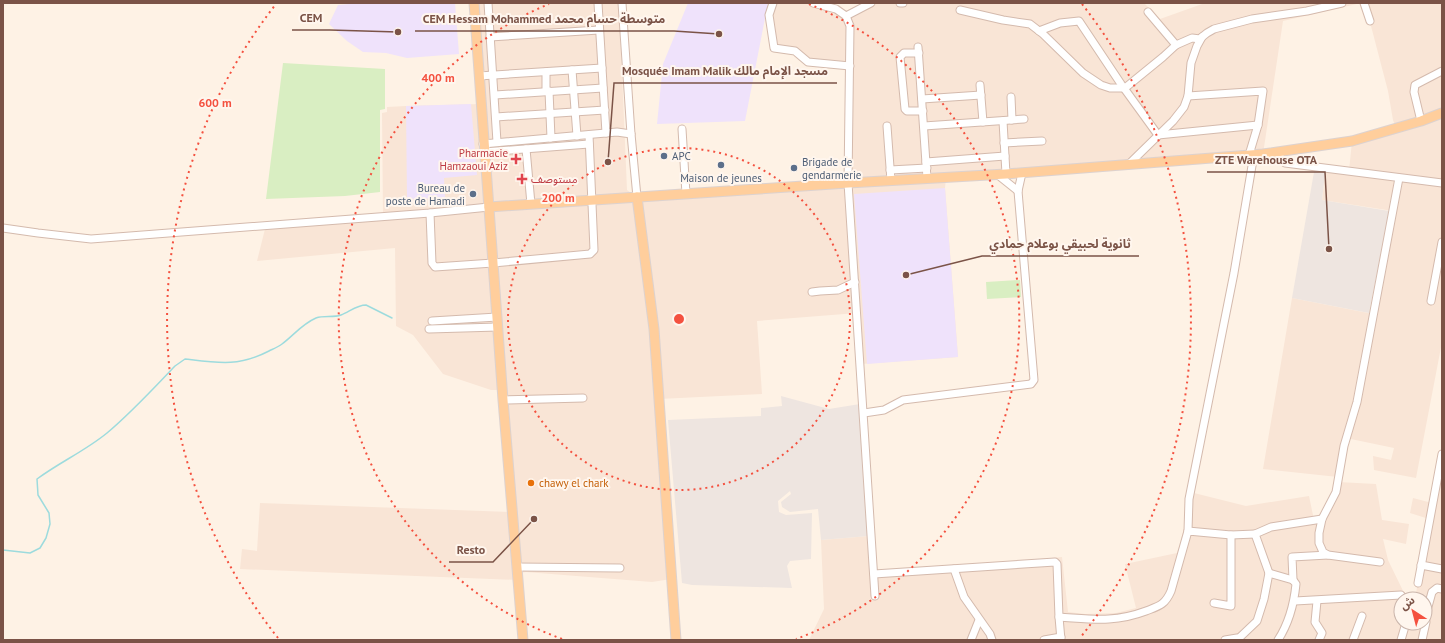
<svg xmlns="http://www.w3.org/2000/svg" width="1445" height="643" font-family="'PT Sans','Noto Sans Arabic',sans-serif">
	<rect width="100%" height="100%" fill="#fef2e5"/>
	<g fill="#f9e5d6">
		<path d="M 474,3 L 619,3 L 627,190 L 637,197 L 848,183 L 850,67 L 808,62 L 795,51 L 776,49 L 769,15 L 773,3 L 813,3 L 846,16 L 871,3 L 1144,3 L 1160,19 L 1205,3 L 1361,3 L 1283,21 L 1263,154 L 946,178 L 945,188 L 958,357 L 861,364 L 857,313 L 757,321 L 762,394 L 659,399 L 671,579 L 652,582 L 526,572 L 518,573 L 518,580 L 240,569 L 242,549 L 257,551 L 260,503 L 512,512 L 502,390 L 491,390 L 443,374 L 413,335 L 396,326 L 395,248 L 257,261 L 266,225 L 383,216 L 382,113 L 387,112 L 387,107 L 406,106 L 481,104 Z"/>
		<path d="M 1365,3 L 1442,3 L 1442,342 L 1416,478 L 1374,470 L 1373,456 L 1391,460 L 1394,448 L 1346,438 L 1338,477 L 1263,469 L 1292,298 L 1373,314 L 1393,211 L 1322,200 L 1326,168 L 1349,171 L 1352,141 L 1396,128 L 1393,120 L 1388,91 Z"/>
		<path d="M 1442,464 L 1442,640 L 809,640 L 824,609 L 821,540 L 869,536 L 874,574 L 1062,557 L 1068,612 L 1085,614 L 1116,613 L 1136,608 L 1125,564 L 1177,553 L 1185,525 L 1190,492 L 1246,506 L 1309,496 L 1314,520 L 1322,519 L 1338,482 L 1376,484 L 1382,520 L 1409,524 L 1406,544 L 1383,539 L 1388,560 L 1407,599 L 1401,599 L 1401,623 L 1425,623 L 1425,599 L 1415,599 L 1429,519 L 1410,513 L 1413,498 L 1432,503 Z"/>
	</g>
	<g fill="#eee5e0">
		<path d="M 1314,172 L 1325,173 L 1322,200 L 1389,211 L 1369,313 L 1292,298 Z"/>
		<path d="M 781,396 L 829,409 L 860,404 L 869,536 L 821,540 L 818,509 L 790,512 L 782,507 L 781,502 L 791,494 L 790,491 L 778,501 L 779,512 L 786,515 L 812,513 L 811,559 L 790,561 L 787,566 L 792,588 L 692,585 L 682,583 L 668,420 L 761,416 L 761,408 L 782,406 Z"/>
	</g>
	<g fill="#efe2fb">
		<path d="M 360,3 L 455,3 L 459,54 L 407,58 L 386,53 L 363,52 L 347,41 L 329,24 L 338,5 Z"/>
		<path d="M 688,3 L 768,3 L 745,121 L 657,124 L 663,64 Z"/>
		<path d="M 471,104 L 477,175 L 444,178 L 445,198 L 407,199 L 406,106 Z"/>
		<path d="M 945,188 L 958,357 L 867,364 L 854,194 Z"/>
	</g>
	<g fill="#d9eec2">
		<path d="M 283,63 L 385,69 L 385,109 L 380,110 L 380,192 L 345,196 L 266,199 Z"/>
		<path d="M 1020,280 L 1021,297 L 987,299 L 986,282 Z"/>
	</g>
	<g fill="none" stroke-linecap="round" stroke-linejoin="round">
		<path stroke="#9ddbdd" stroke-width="1.5" d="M 3,550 L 30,553 L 40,548 L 46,538 L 50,524 L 49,513 L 38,495 L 37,479 C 60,462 85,451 107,433 C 131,413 153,389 175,366 L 185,359 C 218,363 238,367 269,351 C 273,349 278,347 282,344 C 294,335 302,324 316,318 C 324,315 333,318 341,315 C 349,312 357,305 366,305 L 392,318"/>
		<defs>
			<g id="minor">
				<path d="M 488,3 L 497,142"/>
				<path d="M 598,3 L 606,133"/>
				<path d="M 622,3 L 631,134 L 637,197"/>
				<path d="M 773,3 L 769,15 L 774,48 L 795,51 L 808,62 L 850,66"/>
				<path d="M 813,3 L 836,9 L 846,16 L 850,26 L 848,183 L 875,596"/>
				<path d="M 900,3 L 903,3"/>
				<path d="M 1364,3 L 1370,21"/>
				<path d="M 960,10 L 1003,20 L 1030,24 L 1043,34 L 1083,73 L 1101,85 L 1110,88 L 1125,88 L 1163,57 L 1176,45 L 1192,38 L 1200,39 L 1202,37"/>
				<path d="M 1148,12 L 1176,45"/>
				<path d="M 846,16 L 871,3"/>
				<path d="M 1039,31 L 1060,23 L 1079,21 L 1121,84 L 1158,135 L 1258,125"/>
				<path d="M 490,37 L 599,30"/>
				<path d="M 918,47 L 927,178"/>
				<path d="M 919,53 L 904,53 L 900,57 L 905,109 L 907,111 L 923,111"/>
				<path d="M 572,70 L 577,136"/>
				<path d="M 546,72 L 546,91"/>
				<path d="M 479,76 L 602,68"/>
				<path d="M 980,85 L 983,122"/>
				<path d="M 549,91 L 551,138"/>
				<path d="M 495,95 L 603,88"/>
				<path d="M 1188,96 L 1263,91 L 1258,125 L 1249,155"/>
				<path d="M 1011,97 L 1012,120"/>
				<path d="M 922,99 L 981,95"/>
				<path d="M 496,117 L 605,110"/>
				<path d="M 1003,121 L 1006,174"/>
				<path d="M 1421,121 L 1414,92 L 1415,85 L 1442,71"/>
				<path d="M 887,126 L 891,181"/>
				<path d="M 924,126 L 1024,119"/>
				<path d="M 682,129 L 686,194"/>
				<path d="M 1004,143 L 1042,141"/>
				<path d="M 483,144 L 617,132 L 631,134"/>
				<path d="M 526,149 L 531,204"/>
				<path d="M 484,152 L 589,144"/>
				<path d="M 1280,152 L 1280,158 L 1285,163 L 1442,183"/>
				<path d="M 926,162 L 1005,156"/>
				<path d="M 1129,164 L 1173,121 L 1184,107 L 1188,96 L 1191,63 L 1197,46 L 1202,37 L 1207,33 L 1214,29 L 1252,19 L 1307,11 L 1342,3"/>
				<path d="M 890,170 L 927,168"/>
				<path d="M 998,175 L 1018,191"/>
				<path d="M 430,213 L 432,263 L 435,267 L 493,263 L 590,254 L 594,250 L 589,135"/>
				<path d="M 3,228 L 38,233 L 91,239 L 430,213 L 489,207"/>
				<path d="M 812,292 L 820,291 L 838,290 L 855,282"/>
				<path d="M 1431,301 L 1442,242"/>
				<path d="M 432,321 L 497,317"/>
				<path d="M 429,329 L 498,327"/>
				<path d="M 503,400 L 583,398"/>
				<path d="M 864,413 L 884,410 L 903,400 L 1031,384 L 1034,380 L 1018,191 L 1022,173"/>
				<path d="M 1188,531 L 1189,499 L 1234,273 L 1254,154"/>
				<path d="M 1380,562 L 1328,555 L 1323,552 L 1319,543 L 1319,533 L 1322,519 L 1336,492 L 1344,446 L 1357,402 L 1399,178"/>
				<path d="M 1421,565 L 1442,569"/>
				<path d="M 517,567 L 620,568"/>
				<path d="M 954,569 L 964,597 L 990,634 L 992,640"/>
				<path d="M 1269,573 L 1255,534 L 1271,527 L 1322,519"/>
				<path d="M 874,574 L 1055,562 L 1057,564 L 1059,617 L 1061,640"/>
				<path d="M 1293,580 L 1292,557 L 1328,555"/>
				<path d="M 1418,583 L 1442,454"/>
				<path d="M 1295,601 L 1401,595 L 1404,599"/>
				<path d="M 1317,601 L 1315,622 L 1322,633 L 1319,640"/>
				<path d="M 1214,603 L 1231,606 L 1231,535"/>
				<path d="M 1426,614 L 1432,592 L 1437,588 L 1442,589"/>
				<path d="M 1059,617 C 1092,619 1114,623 1146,611 C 1159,606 1165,605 1171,591 L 1188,531 L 1231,535 L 1255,534"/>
				<path d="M 971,640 L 979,620"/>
				<path d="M 1044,640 L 1061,637"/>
				<path d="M 1225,640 L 1237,638"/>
				<path d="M 1237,640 L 1257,621 L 1264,599 L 1269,573 L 1293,580 L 1296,584 C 1294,604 1289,623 1278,640"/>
				<path d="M 1353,640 L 1362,616"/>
				<path d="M 1401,640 L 1406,623"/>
				<path d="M 1422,640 L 1426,622 L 1425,614"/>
			</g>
			<g id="major">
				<path d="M 474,3 L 503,400 L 523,640"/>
				<path d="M 637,197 L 654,329 L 676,640"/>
				<path d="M 489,207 L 848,183 L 1006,174 L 1263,154 L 1352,141 L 1421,121 L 1442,113"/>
			</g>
		</defs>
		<use href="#minor" stroke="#d4baad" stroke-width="9"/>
		<use href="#major" stroke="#ddd2cf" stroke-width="11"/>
		<use href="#minor" stroke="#fff" stroke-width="7"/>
		<use href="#major" stroke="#ffce9c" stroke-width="9"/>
	</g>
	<g fill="none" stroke="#f4513f" stroke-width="2" stroke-dasharray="2 4">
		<circle cx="679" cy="319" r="171"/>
		<path d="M562 639A341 341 0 0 1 549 4M809 4A341 341 0 0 1 796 639"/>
		<path d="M278 638A512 512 0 0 1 276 4M1082 4A512 512 0 0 1 1080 638"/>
	</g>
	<g fill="#5c6f8a" stroke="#fff6ee" stroke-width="1.5">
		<circle cx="664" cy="156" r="4"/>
		<circle cx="721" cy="165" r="4"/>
		<circle cx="794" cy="168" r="4"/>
		<circle cx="473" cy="194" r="4"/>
	</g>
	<g fill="#e0444e" stroke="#fff6ee" stroke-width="1.5">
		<path d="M514 153h4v4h4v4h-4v4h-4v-4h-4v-4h4z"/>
		<path d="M520 173h4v4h4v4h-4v4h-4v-4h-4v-4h4z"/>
	</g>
	<circle fill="#e8710a" stroke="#fff6ee" stroke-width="1.5" cx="531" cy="483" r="4"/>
	<g text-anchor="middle" stroke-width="4" stroke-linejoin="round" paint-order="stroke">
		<g font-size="11" fill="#be3a42" stroke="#fff6ee" text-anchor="end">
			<text x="508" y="157">Pharmacie<tspan x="508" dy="13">Hamzaoui Aziz</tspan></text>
			<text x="531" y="183" text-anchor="start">مستوصف</text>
		</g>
		<g font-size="11" fill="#4e5e75" stroke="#fff6ee" text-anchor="start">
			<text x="672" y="160">APC</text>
			<text x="802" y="166">Brigade de<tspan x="802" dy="13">gendarmerie</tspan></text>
			<text x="721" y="182" text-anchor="middle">Maison de jeunes</text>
			<text x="465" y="192" text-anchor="end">Bureau de<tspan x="465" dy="13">poste de Hamadi</tspan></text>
		</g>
		<g font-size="11" fill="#c56008" stroke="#fff6ee" text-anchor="start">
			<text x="539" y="487">chawy el chark</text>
		</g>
	</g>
	<circle cx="679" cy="319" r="6" fill="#f4513f" stroke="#fff6ee" stroke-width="2"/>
	<g font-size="12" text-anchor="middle" font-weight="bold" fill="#f4513f" stroke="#fff6ee" stroke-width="4" stroke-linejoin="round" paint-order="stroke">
		<text x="438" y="82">400 m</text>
		<text x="215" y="107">600 m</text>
		<text x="558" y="202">200 m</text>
	</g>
	<path fill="none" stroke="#7b5347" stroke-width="1.5" d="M398 32L330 30H292M719 34L674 31H415M608 162L614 83H837M1329 249L1325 172H1207M906 275L982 256H1139M534 519L493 562H449"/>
	<g fill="#7b5347" stroke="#fff6ee" stroke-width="1.5">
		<circle cx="398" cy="32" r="4"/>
		<circle cx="719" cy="34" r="4"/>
		<circle cx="608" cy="162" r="4"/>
		<circle cx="1329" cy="249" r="4"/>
		<circle cx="906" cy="275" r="4"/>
		<circle cx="534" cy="519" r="4"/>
	</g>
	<g font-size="12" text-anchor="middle" font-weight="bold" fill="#7b5347" stroke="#fff6ee" stroke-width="4" stroke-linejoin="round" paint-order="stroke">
		<text x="311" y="22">CEM</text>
		<text x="544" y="23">CEM Hessam Mohammed متوسطة حسام محمد</text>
		<text x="725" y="75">Mosquée Imam Malik مسجد الإمام مالك</text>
		<text x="1266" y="164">ZTE Warehouse OTA</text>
		<text x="1060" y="248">ثانوية لحبيقي بوعلام حمادي</text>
		<text x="471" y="554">Resto</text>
	</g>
	<rect width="1445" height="643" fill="none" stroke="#7b5347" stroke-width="8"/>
	<g transform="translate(1413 611) rotate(324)"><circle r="19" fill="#fff6ee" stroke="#cab5ab"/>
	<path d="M0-3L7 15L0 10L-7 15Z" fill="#f4513f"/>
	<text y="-6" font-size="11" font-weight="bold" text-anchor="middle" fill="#7b5347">ش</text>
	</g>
</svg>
